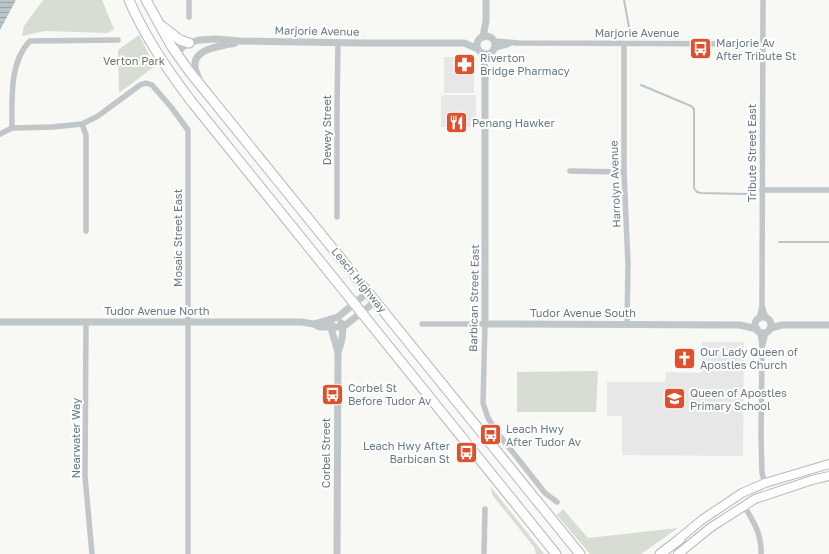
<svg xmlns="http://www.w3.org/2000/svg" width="829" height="554" font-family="'Golos Text',sans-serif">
	<defs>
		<pattern id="water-rules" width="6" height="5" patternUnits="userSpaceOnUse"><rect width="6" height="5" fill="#b9c5c9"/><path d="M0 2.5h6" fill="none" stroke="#9aa5a9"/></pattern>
	</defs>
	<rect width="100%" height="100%" fill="#f8f8f5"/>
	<g fill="#e6e7e6">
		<path d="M 444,57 L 469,57 L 474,62 L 474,93 L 444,93 Z"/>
		<path d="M 443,95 L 476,95 L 476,127 L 441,127 L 441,97 Z"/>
		<path d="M 702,342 L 744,342 L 743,456 L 622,455 L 622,416 L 607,416 L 607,382 L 665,382 L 666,372 L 701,373 Z"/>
	</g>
	<g fill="#d8ddd4">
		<path d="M 43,0 L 102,0 L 114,29 L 108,33 L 45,31 L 22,36 L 24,26 Z"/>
		<path d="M 139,35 L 155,66 L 119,93 L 118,50 Z"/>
		<path d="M 598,371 L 596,412 L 517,412 L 517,372 Z"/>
		<path d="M 490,486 L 537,545 L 544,554 L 536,554 L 534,547 L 493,496 Z"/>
		<path d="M 563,509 L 588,538 L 678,528 L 641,554 L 590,554 L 557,515 Z"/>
	</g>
	<path fill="url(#water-rules)" d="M 0,0 L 16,0 L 0,30 Z"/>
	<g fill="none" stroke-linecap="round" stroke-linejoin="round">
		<g stroke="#b9c5c9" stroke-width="2">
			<path d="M 624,0 L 629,27"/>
			<path d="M 641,85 L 691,106 L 694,109 L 694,188 L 697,192 L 701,193 L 747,194"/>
			<path d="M 779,242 L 829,242"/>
		</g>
		<defs>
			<g id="secondary">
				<path d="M 675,542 L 703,519 L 742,493 L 765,483 L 829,464"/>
				<path d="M 678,554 L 710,528 L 755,499 L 812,480 L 829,476"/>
			</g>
			<g id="trunk">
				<path d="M 129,0 C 145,37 167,69 191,101 L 556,554"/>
				<path d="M 146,0 L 172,47 L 189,71 L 580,554"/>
				<path d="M 162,26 L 180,40 L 189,43"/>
				<path d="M 660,554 L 680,539"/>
			</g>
		</defs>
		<use href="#secondary" stroke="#b4babe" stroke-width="10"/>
		<use href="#trunk" stroke="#b5b9bc" stroke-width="11"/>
		<g stroke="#c1c6c9" stroke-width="5.5">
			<path d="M 189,0 L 189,17"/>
			<path d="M 495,41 L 518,43 L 762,44"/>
			<path d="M 624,44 L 624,172 L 628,264 L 627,324"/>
			<path d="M 495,48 L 509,44"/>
			<path d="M 82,124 L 86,135 L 86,231"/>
			<path d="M 12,128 C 12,100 9,62 30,41 L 118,40"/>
			<path d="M 0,134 L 12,128 L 53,127 L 82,124 L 98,116 L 140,85 L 146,83 L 152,85 L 171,107 L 188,130 L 188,554"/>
			<path d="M 570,171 L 624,172"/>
			<path d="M 762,190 L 829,190"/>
			<path d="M 337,217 L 337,108 L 338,42"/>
			<path d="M 762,306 L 766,318"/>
			<path d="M 759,319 L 762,306 L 763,0"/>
			<path d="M 86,322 L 85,476 L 92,554"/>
			<path d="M 422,324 L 485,324 L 483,403 L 488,418 L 496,431 L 545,493 L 557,502"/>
			<path d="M 760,332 L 762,346 L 761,437 L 762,473 L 765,483"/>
			<path d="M 763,344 L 766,332"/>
			<path d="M 744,506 C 754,522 762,535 761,554"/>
			<path d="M 484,554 L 485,509"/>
		</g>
		<g stroke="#c1c6c9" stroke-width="7">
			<circle cx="486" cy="45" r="9"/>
			<path d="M 483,37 L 486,21 L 486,0"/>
			<path d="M 482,53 L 485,69 L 485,324 L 740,325 L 757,329"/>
			<path d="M 178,55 L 181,48 L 189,43 L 199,40 L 216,39 L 241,41 L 361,43 L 464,43 L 478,49"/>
			<path d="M 201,84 C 199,78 195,71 195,66 C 193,48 223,46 235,43"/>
			<circle cx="763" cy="325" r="8"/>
			<path d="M 331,319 L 331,328 L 338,352 L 337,554"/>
			<path d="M 0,322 L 301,322 L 314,324 L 320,327 L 343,327 L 376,301"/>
			<path d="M 314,324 L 338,317 L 368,292"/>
			<path d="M 771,328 L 782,325 L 829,325"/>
			<path d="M 338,352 C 341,344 345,331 341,323"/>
		</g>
		<use href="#secondary" stroke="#fff" stroke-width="8"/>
		<use href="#trunk" stroke="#fff" stroke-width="9"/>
	</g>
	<defs>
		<symbol id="bus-square" viewBox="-11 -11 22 22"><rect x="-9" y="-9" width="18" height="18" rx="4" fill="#e0502d" stroke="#fff"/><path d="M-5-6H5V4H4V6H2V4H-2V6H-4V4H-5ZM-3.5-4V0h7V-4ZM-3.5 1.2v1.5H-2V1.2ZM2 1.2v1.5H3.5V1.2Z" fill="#fff"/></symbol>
		<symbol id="pharmacy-square" viewBox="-11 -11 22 22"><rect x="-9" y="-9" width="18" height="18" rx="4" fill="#e0502d" stroke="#fff"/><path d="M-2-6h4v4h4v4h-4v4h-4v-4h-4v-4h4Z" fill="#fff"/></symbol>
		<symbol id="restaurant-square" viewBox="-11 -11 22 22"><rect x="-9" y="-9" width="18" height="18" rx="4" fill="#e0502d" stroke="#fff"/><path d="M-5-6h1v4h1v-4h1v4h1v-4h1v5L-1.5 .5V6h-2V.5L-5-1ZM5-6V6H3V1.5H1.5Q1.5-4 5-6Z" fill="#fff"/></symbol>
		<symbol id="church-square" viewBox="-11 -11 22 22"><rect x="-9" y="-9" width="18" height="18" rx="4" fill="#e0502d" stroke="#fff"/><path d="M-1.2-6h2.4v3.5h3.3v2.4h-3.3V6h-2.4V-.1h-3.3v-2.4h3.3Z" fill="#fff"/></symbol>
		<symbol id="school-square" viewBox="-11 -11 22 22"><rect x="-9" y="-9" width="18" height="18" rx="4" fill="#e0502d" stroke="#fff"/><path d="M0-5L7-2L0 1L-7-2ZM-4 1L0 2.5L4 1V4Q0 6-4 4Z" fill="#fff"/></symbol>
	</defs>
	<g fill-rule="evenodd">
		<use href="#bus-square" x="688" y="36" width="25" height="25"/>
		<use href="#pharmacy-square" x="452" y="52" width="25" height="25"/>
		<use href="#restaurant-square" x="444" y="110" width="25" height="25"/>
		<use href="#church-square" x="672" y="346" width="25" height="25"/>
		<use href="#bus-square" x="320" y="382" width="25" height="25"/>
		<use href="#school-square" x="662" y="386" width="25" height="25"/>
		<use href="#bus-square" x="478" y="422" width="25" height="25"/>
		<use href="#bus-square" x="454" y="440" width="25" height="25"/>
	</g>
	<g text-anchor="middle" stroke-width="4" stroke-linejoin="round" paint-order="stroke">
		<g font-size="11" fill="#677986" stroke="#fff">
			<text transform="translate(317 31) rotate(1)" y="4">Marjorie Avenue</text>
			<text x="637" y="37">Marjorie Avenue</text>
			<text transform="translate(327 130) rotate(-90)" y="4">Dewey Street</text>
			<text transform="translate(752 153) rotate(-90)" y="4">Tribute Street East</text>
			<text transform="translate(615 184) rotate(-92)" y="4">Harrolyn Avenue</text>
			<text transform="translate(178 238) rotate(-90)" y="4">Mosaic Street East</text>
			<text transform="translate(359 280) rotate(51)" y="4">Leach Highway</text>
			<text transform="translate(474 298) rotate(-89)" y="4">Barbican Street East</text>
			<text x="157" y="315">Tudor Avenue North</text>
			<text x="583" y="317">Tudor Avenue South</text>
			<text transform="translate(76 438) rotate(-90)" y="4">Nearwater Way</text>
			<text transform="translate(326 453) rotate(-90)" y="4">Corbel Street</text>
		</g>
		<g font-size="11" fill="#677986" stroke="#fff" text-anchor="start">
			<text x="716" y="47">Marjorie Av<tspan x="716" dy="13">After Tribute St</tspan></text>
			<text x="480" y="62">Riverton<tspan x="480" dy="13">Bridge Pharmacy</tspan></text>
			<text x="472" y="127">Penang Hawker</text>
			<text x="700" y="356">Our Lady Queen of<tspan x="700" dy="13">Apostles Church</tspan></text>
			<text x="348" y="392">Corbel St<tspan x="348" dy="13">Before Tudor Av</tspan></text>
			<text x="690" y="397">Queen of Apostles<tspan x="690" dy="13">Primary School</tspan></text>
			<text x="506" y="433">Leach Hwy<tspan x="506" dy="13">After Tudor Av</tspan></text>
			<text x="450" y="450" text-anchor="end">Leach Hwy After<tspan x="450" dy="13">Barbican St</tspan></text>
		</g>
		<g font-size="11" fill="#677862" stroke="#fff">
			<text x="134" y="65">Verton Park</text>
		</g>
	</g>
</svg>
